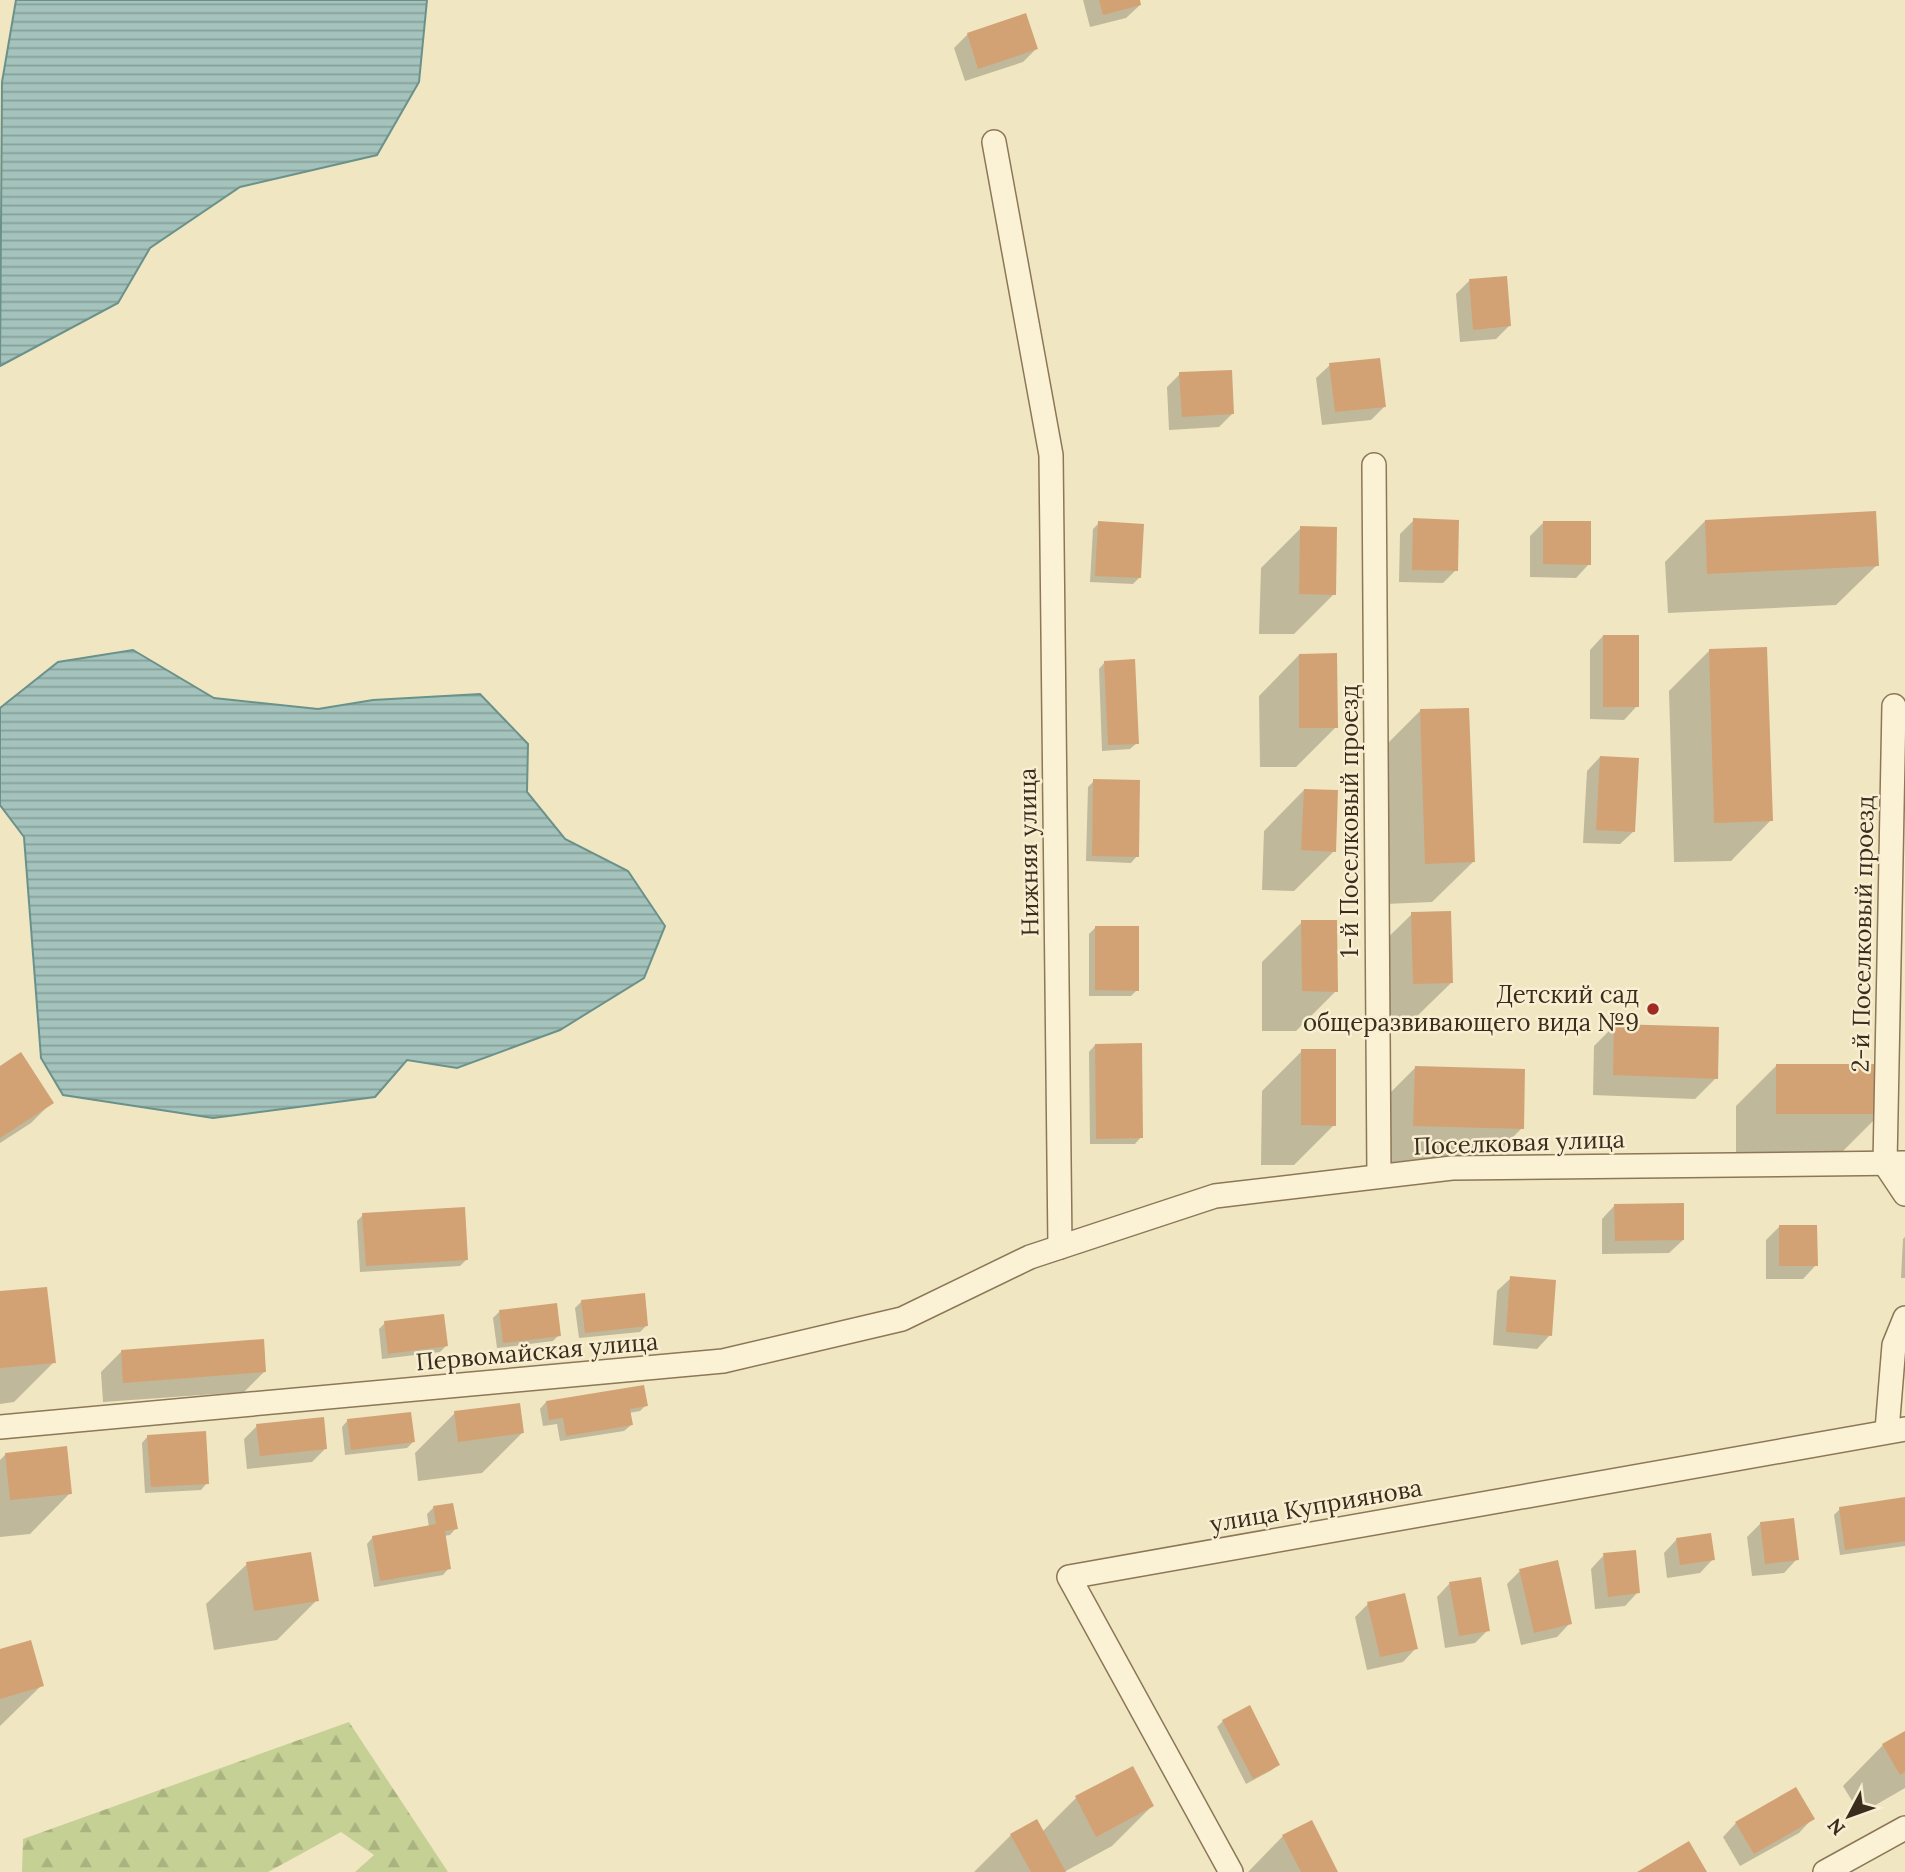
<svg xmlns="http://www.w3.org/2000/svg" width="1905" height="1872" font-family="Lora,serif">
	<defs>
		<pattern id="forest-firs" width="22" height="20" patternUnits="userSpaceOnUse" patternTransform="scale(1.75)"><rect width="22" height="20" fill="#c5d095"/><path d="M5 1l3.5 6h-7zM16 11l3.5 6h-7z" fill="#aab380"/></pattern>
		<pattern id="water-rules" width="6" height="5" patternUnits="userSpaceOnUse" patternTransform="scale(1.75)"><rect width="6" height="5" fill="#a4c3bc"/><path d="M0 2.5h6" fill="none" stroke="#879f98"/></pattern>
	</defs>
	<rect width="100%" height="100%" fill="#f1e6c2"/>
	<path fill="url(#forest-firs)" d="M 349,1722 L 448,1872 L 355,1872 L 374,1855 L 341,1832 L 268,1872 L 22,1872 L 23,1839 Z"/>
	<g fill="url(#water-rules)" stroke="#6a928b" stroke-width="2">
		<path d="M 16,0 L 427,0 L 419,82 L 377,155 L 240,187 L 150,248 L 118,303 L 0,366 L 2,82 Z"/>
		<path d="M 133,650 L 214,698 L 318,709 L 373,700 L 480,694 L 528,744 L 527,792 L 565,839 L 628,871 L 665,926 L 644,978 L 560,1030 L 457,1068 L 407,1060 L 375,1097 L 213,1118 L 63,1095 L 41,1058 L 24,837 L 0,805 L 0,708 L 58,662 Z"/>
	</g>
	<g fill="#0003">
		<path d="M 1083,0 L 1138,0 L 1140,5 L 1126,18 L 1090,27 Z"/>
		<path d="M 968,34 L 1036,49 L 1023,62 L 965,81 L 954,48 Z"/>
		<path d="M 1469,281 L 1509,326 L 1496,339 L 1460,342 L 1456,294 Z"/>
		<path d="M 1330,365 L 1384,407 L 1371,420 L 1322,425 L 1316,378 Z"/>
		<path d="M 1180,374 L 1232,414 L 1219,427 L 1169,430 L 1167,387 Z"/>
		<path d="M 1414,520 L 1456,570 L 1443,583 L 1399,582 L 1400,534 Z"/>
		<path d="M 1705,521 L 1877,565 L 1836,605 L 1668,613 L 1665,562 Z"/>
		<path d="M 1544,522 L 1589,564 L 1576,578 L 1530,577 L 1530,536 Z"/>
		<path d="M 1099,523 L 1139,578 L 1133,584 L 1090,582 L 1093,529 Z"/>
		<path d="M 1301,528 L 1334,594 L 1294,634 L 1259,634 L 1261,568 Z"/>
		<path d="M 1603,636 L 1637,706 L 1624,720 L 1590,719 L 1590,650 Z"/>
		<path d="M 1709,651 L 1771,820 L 1731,861 L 1674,862 L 1669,691 Z"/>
		<path d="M 1299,655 L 1336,727 L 1296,767 L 1260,767 L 1259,696 Z"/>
		<path d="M 1105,662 L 1137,743 L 1130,749 L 1102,751 L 1099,669 Z"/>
		<path d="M 1420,711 L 1473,862 L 1432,902 L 1385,904 L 1380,751 Z"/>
		<path d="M 1600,757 L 1634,831 L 1620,844 L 1583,843 L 1587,771 Z"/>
		<path d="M 1094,781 L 1137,856 L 1131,863 L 1086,861 L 1088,787 Z"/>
		<path d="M 1304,790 L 1334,851 L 1294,891 L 1262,890 L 1264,831 Z"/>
		<path d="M 1412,914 L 1452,982 L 1411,1022 L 1374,1024 L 1371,954 Z"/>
		<path d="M 1302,922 L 1336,991 L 1296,1031 L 1262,1031 L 1262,962 Z"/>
		<path d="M 1095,928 L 1137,990 L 1131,996 L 1089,996 L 1089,934 Z"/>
		<path d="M 1615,1025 L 1716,1078 L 1695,1099 L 1593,1095 L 1594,1046 Z"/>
		<path d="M 1095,1045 L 1141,1137 L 1135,1144 L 1090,1144 L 1089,1052 Z"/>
		<path d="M 1302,1051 L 1334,1125 L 1294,1165 L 1261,1165 L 1262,1091 Z"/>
		<path d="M 1776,1066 L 1880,1114 L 1840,1154 L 1736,1154 L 1736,1106 Z"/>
		<path d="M 0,1068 L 52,1102 L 31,1123 L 0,1143 Z"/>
		<path d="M 1415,1068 L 1522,1128 L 1482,1168 L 1374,1166 L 1375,1108 Z"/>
		<path d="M 1615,1205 L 1683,1240 L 1669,1253 L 1602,1254 L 1602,1219 Z"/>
		<path d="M 363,1215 L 466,1260 L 460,1266 L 360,1272 L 357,1221 Z"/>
		<path d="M 1779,1227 L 1816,1265 L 1803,1279 L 1766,1279 L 1766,1240 Z"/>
		<path d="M 1905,1237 L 1905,1278 L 1901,1278 L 1903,1239 Z"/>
		<path d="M 1511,1278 L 1550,1335 L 1537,1349 L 1493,1345 L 1497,1291 Z"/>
		<path d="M 0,1293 L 54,1362 L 14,1402 L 0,1404 Z"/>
		<path d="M 582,1301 L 646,1326 L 640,1332 L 579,1338 L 575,1308 Z"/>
		<path d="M 499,1312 L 559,1335 L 553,1341 L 497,1348 L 493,1318 Z"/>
		<path d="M 385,1323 L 446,1346 L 440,1352 L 382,1359 L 379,1329 Z"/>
		<path d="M 121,1352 L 265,1371 L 244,1392 L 103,1402 L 101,1372 Z"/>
		<path d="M 546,1402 L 646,1405 L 640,1411 L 629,1413 L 631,1425 L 624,1431 L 560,1441 L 557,1424 L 543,1426 L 540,1409 Z"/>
		<path d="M 455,1413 L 522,1433 L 482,1473 L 418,1481 L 415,1453 Z"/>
		<path d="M 348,1420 L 413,1442 L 407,1448 L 345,1455 L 342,1427 Z"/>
		<path d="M 257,1426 L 326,1448 L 312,1462 L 247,1469 L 244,1439 Z"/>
		<path d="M 148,1436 L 207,1483 L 201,1490 L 145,1493 L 142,1443 Z"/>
		<path d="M 6,1454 L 70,1493 L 30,1534 L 0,1537 L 0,1460 Z"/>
		<path d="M 1905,1499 L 1905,1546 L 1840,1555 L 1834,1515 L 1840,1509 Z"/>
		<path d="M 433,1508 L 456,1528 L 450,1535 L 444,1536 L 449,1568 L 443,1575 L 374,1587 L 367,1544 L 373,1537 L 429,1527 L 427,1514 Z"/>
		<path d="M 1761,1523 L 1797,1559 L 1784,1573 L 1752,1576 L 1747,1537 Z"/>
		<path d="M 1677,1539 L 1713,1559 L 1700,1573 L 1667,1578 L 1664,1553 Z"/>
		<path d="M 1604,1555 L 1638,1592 L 1625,1606 L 1595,1609 L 1591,1569 Z"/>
		<path d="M 247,1564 L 317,1600 L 277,1640 L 214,1650 L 206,1604 Z"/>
		<path d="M 1520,1571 L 1570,1623 L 1557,1637 L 1521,1645 L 1507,1584 Z"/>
		<path d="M 1450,1583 L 1488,1630 L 1475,1643 L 1445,1648 L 1437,1597 Z"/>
		<path d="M 1368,1604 L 1416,1648 L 1403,1662 L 1367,1670 L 1355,1617 Z"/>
		<path d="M 0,1651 L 42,1685 L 0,1726 Z"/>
		<path d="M 1223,1721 L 1278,1764 L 1272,1770 L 1246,1784 L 1217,1727 Z"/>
		<path d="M 1905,1733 L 1905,1788 L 1860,1814 L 1843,1786 L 1883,1745 Z"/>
		<path d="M 1076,1798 L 1152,1806 L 1112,1846 L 1064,1872 L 974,1872 L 1011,1835 L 1042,1832 Z"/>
		<path d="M 1812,1819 L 1799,1833 L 1740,1866 L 1723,1837 L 1736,1823 Z"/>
		<path d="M 1283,1836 L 1336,1872 L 1248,1872 Z"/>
	</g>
	<g fill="#d2a275">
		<path d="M 1099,0 L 1140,0 L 1141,5 L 1103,15 Z"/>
		<path d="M 1026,13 L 1038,49 L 978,69 L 967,33 Z"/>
		<path d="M 1507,276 L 1511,326 L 1473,330 L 1469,279 Z"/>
		<path d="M 1380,358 L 1386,407 L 1335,412 L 1329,363 Z"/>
		<path d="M 1232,370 L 1234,414 L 1182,417 L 1179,372 Z"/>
		<path d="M 1876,511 L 1879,566 L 1707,574 L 1705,520 Z"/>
		<path d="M 1413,518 L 1459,520 L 1458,571 L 1412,570 Z"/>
		<path d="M 1098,521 L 1144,524 L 1141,578 L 1095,576 Z"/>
		<path d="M 1543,521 L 1591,521 L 1591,565 L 1543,564 Z"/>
		<path d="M 1300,526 L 1337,527 L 1336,595 L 1299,594 Z"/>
		<rect x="1603" y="635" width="36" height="72"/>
		<path d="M 1767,647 L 1773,821 L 1714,823 L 1709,649 Z"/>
		<path d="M 1337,653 L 1338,728 L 1299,728 L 1299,654 Z"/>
		<path d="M 1135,659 L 1139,744 L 1108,745 L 1104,661 Z"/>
		<path d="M 1469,708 L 1475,862 L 1425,864 L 1420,709 Z"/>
		<path d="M 1600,756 L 1639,758 L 1635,832 L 1596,830 Z"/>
		<path d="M 1093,779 L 1140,780 L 1139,857 L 1092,856 Z"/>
		<path d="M 1304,789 L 1338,790 L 1336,852 L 1301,850 Z"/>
		<path d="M 1451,911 L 1453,983 L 1413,984 L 1411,912 Z"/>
		<path d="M 1301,920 L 1337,920 L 1338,992 L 1302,991 Z"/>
		<path d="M 1095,926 L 1139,926 L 1139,991 L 1095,990 Z"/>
		<path d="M 1614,1024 L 1719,1027 L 1718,1079 L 1613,1075 Z"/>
		<path d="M 1142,1043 L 1143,1138 L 1096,1139 L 1095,1044 Z"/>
		<path d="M 1301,1049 L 1336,1049 L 1336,1126 L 1301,1125 Z"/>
		<path d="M 21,1052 L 54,1103 L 0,1138 L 0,1066 Z"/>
		<rect x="1776" y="1064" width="106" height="50"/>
		<path d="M 1415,1066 L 1525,1069 L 1524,1129 L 1413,1126 Z"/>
		<path d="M 1684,1203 L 1684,1240 L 1615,1241 L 1614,1204 Z"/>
		<path d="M 465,1207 L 468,1260 L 366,1266 L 362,1213 Z"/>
		<path d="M 1779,1225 L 1817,1225 L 1818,1266 L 1779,1266 Z"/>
		<path d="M 1510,1276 L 1556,1280 L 1552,1336 L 1506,1332 Z"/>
		<path d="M 47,1287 L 56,1363 L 0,1368 L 0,1291 Z"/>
		<path d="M 645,1293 L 648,1326 L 585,1333 L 581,1300 Z"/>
		<path d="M 557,1303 L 561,1336 L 503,1343 L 499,1310 Z"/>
		<path d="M 444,1314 L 448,1346 L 388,1354 L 384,1321 Z"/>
		<path d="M 264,1339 L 266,1372 L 123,1383 L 121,1350 Z"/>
		<path d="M 644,1385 L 648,1406 L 630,1409 L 633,1425 L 566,1436 L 563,1418 L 549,1420 L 546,1401 Z"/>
		<path d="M 520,1403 L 524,1433 L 458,1442 L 454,1411 Z"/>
		<path d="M 411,1412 L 415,1442 L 351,1450 L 347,1419 Z"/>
		<path d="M 324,1417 L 327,1449 L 260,1456 L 256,1424 Z"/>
		<path d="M 206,1431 L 209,1484 L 151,1487 L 147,1435 Z"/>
		<path d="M 67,1446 L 72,1494 L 10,1500 L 5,1453 Z"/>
		<path d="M 1905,1497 L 1905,1541 L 1845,1550 L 1839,1507 Z"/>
		<path d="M 453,1503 L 458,1529 L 445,1531 L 451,1569 L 380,1581 L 372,1536 L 436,1524 L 433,1506 Z"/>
		<path d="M 1794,1518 L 1799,1560 L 1765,1564 L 1760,1522 Z"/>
		<path d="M 1711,1533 L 1715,1560 L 1680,1565 L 1676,1538 Z"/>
		<path d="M 1636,1550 L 1640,1593 L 1608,1597 L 1603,1553 Z"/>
		<path d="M 311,1552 L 319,1601 L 254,1611 L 246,1562 Z"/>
		<path d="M 1558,1560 L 1572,1624 L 1534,1633 L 1519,1569 Z"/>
		<path d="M 1481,1577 L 1490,1631 L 1459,1636 L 1449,1582 Z"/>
		<path d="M 1405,1593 L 1418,1649 L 1380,1657 L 1367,1602 Z"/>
		<path d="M 31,1640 L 44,1686 L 0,1699 L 0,1649 Z"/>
		<path d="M 1250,1705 L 1280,1765 L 1253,1779 L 1222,1720 Z"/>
		<path d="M 1905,1731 L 1905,1772 L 1900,1775 L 1882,1744 Z"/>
		<path d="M 1133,1766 L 1154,1806 L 1096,1837 L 1075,1796 Z"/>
		<path d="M 1796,1787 L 1815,1819 L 1754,1854 L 1735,1822 Z"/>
		<path d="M 1037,1819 L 1066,1872 L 1031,1872 L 1010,1834 Z"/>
		<path d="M 1312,1820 L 1338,1872 L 1301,1872 L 1282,1835 Z"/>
		<path d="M 1689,1841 L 1707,1872 L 1637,1872 Z"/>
	</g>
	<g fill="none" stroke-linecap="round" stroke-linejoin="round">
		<defs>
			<g id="minor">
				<path d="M 994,142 L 1051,455 L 1060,1247"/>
				<path d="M 1374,465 L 1379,1176"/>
				<path d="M 1894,706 L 1885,1164 L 1905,1194"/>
				<path d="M 0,1427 L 723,1361 L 902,1319 L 1030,1257 L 1215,1196 L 1452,1168 L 1905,1163"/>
				<path d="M 1887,1430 L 1894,1345 L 1905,1318"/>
				<path d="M 1231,1872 L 1069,1577 L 1905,1429"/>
				<path d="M 1825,1872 L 1905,1828"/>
			</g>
		</defs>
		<use href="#minor" stroke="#8c7757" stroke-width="26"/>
		<use href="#minor" stroke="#fbf2d6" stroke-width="23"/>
	</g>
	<circle fill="#9f2b23" stroke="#f8efd2" stroke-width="2.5" cx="1653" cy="1009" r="7"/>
	<g text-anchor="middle" stroke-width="5" stroke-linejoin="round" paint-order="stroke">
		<g font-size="24" fill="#3b2d1d" stroke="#f8efd2">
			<text transform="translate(1350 821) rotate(-90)" y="8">1-й Поселковый проезд</text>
			<text transform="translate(1029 852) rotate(-91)" y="8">Нижняя улица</text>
			<text transform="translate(1863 934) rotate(-89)" y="8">2-й Поселковый проезд</text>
			<text transform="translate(1519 1143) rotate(-2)" y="8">Поселковая улица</text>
			<text transform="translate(537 1352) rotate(-5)" y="8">Первомайская улица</text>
			<text transform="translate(1316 1506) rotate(-10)" y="8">улица Куприянова</text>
		</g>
		<g font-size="24" fill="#3b2d1d" stroke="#f8efd2" text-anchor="end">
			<text x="1639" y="1003">Детский сад<tspan x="1639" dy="28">общеразвивающего вида №9</tspan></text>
		</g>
	</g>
	<g transform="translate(1849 1816) rotate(229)" stroke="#f8efd2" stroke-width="5" paint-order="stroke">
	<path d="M0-5L12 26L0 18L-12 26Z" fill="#3b2d1d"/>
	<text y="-10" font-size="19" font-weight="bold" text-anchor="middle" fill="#3b2d1d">N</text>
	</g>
</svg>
